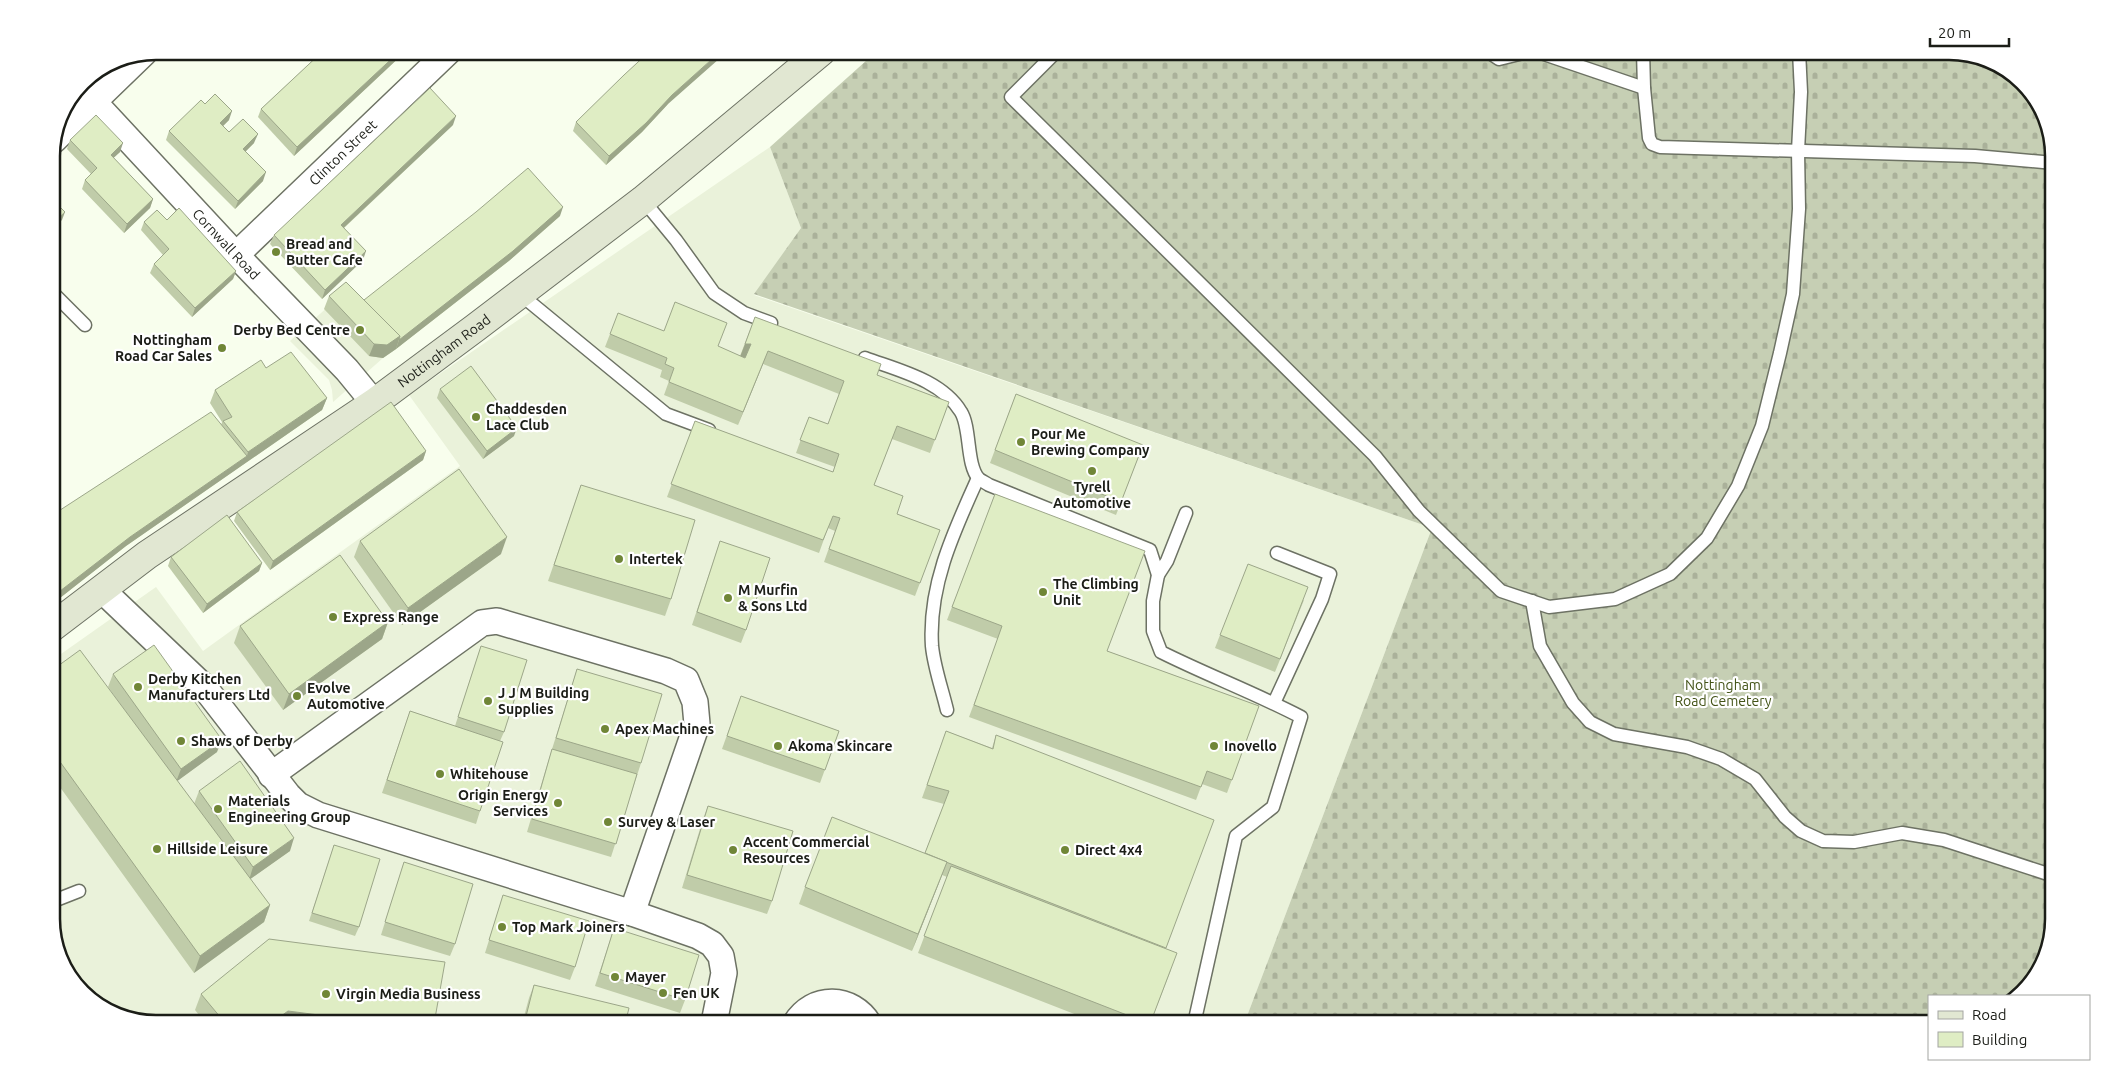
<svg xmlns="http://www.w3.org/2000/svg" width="2105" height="1075" font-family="Ubuntu,sans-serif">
	<defs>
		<pattern id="cemetery-stones" width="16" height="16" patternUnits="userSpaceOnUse" patternTransform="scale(1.25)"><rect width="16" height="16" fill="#c6cfb4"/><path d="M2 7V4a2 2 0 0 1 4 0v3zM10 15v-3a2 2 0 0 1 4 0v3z" fill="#aab19a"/></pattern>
	</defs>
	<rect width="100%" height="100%" fill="#f8feed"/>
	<g fill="#eaf2da">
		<path d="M 770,147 L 801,228 L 754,295 L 1432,528 L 1244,1024 L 156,1024 L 110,1013 L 69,978 L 51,927 L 51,661 L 156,587 L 203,651 L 460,466 L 409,395 Z"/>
		<path d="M 341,295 L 396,349 L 383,358 L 333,402 L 332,390 L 329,380 L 290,341 Z"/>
	</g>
	<path fill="url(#cemetery-stones)" d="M 877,51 L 1949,51 L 1995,62 L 2036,98 L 2054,149 L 2054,919 L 2043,965 L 2016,996 L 1929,996 L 1929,1024 L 1244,1024 L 1432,528 L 754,294 L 801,228 L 770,147 Z"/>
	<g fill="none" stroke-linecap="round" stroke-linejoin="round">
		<defs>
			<g id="lane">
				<path d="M 1057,51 L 1011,97 L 1375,456 L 1419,511 L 1501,591 L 1549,607 L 1615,599 L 1670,574 L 1707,538 L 1738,486 L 1762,426 L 1780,353 L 1793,294 L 1799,209 L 1798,151 L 1801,92 L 1799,51"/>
				<path d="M 1487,51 L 1499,59 L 1531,51"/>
				<path d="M 1535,51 L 1644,88"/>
				<path d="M 1643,51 L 1644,88 L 1649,138 L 1652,144 L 1660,147 L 1975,156 L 2054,163"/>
				<path d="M 643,200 L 676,240 L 714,293 L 744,313 L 771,323"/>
				<path d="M 51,291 L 85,325"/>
				<path d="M 520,294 L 666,414 L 709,430"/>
				<path d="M 865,358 C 897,370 942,380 961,412 C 971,428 966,465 979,479 C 982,481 986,483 989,485 L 1150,550 L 1158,575 L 1153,601 L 1153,631 L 1161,652 C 1207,675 1255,693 1301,717 L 1273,807 L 1236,836 L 1194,1024"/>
				<path d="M 1158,575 L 1167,561 L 1186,513"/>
				<path d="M 1532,601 L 1540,646 L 1573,703 L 1590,722 L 1614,734 L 1687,747 L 1721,759 L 1755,779 L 1785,817 L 1801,831 L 1823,841 L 1854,842 L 1902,833 L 1944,840 L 2054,876"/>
				<path d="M 1274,703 L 1322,599 L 1330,574 L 1277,553"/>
				<path d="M 947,710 C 942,689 934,667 932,646 C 928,586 954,531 978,478"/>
				<path d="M 51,902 L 79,891"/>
			</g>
			<g id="street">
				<path id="s1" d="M 79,86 L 236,255 L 347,370 L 374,403"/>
				<path d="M 54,140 L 144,53"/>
				<path id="s2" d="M 236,255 L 449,51"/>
				<path d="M 102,590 L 205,688 L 288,795 L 298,805 L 318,815 L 632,913 L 698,936 L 712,944 L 721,956 L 724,973 L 715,1018"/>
				<path d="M 271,775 L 482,623 L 497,621 L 666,671 L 686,680 L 695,702 L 697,724 L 632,913"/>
				<path d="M 795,1024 C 813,994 852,996 869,1024"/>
			</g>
			<g id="secondary">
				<path id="s3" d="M 51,628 L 147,555 L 374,403 L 475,328 L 643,200 L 822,51"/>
			</g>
		</defs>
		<use href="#lane" stroke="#6d7264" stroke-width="15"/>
		<use href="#street" stroke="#6d7264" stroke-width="28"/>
		<use href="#secondary" stroke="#6d7264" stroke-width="30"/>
		<use href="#lane" stroke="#fff" stroke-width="12"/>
		<use href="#street" stroke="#fff" stroke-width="25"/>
		<use href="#secondary" stroke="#e1e7d2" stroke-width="28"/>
	</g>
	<g fill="#c0cca9">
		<path d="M 323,51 L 406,51 L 294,156 L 258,117 L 261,109 Z"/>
		<path d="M 205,104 L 229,120 L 223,126 L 229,132 L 254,143 L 245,152 L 263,181 L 235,209 L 166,140 L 169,131 Z"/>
		<path d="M 668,104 L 642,132 L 606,165 L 573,131 L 576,122 Z"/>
		<path d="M 453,125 L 344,228 L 363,260 L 322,299 L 270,244 L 274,235 Z"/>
		<path d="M 70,140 L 120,152 L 113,158 L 153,199 L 150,208 L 124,233 L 82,189 L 85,180 L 91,174 L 67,149 Z"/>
		<path d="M 560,216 L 510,260 L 396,349 L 383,358 L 369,356 L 324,309 L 329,296 L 364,300 Z"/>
		<path d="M 167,220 L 236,271 L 233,279 L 192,317 L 150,273 L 154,264 L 163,255 L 141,230 L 144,222 Z"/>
		<path d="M 755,317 L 877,375 L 949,402 L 930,453 L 892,439 L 874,485 L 897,514 L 940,530 L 915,596 L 824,562 L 835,531 L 828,528 L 819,553 L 667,497 L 695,421 L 833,472 L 835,467 L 796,453 L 809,417 L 828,424 L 839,394 L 763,364 L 738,425 L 664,395 L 669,381 L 660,377 L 662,370 L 605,347 L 610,334 L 664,331 L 718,347 L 740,356 Z"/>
		<path d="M 266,368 L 327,398 L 322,410 L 126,546 L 51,605 L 51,516 L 221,425 L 222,422 L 210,403 L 215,390 Z"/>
		<path d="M 440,389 L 514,436 L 483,459 L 437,398 Z"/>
		<path d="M 1016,394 L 1138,458 L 1116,515 L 990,463 Z"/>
		<path d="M 426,451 L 423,460 L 270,570 L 234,521 L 237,512 Z"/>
		<path d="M 581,485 L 671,599 L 665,616 L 548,581 Z"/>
		<path d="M 995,494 L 1107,651 L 1259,706 L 1227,793 L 1202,784 L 1196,800 L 969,717 L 998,639 L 947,620 Z"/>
		<path d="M 360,541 L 501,554 L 402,625 L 354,557 Z"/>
		<path d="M 720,541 L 746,630 L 741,643 L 692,625 Z"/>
		<path d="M 171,557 L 262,563 L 259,571 L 203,613 L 168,566 Z"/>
		<path d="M 1304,600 L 1275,672 L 1215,648 L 1220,635 Z"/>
		<path d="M 388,622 L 382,639 L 283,710 L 234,643 L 240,626 Z"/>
		<path d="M 481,646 L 504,732 L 500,741 L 480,811 L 476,824 L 382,793 L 410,711 L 455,726 Z"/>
		<path d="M 577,669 L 641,763 L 611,857 L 527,832 L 548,762 Z"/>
		<path d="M 51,671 L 126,712 L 108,687 L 113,674 L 217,752 L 177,781 L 194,804 L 199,791 L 290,851 L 250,879 L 270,905 L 264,922 L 194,973 L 52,776 Z"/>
		<path d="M 741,696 L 839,731 L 820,783 L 722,749 Z"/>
		<path d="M 946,731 L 992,748 L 996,735 L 1166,949 L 1171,970 L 1150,1024 L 1100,1024 L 918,953 L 947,877 L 942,875 L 912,951 L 799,904 L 805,887 L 925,853 L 944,804 L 922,798 Z"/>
		<path d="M 708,806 L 772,901 L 767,914 L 682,888 L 703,819 Z"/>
		<path d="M 334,845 L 359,927 L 355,936 L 309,921 Z"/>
		<path d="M 404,862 L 455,944 L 450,956 L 381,935 Z"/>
		<path d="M 503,895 L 575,967 L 570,980 L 485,953 Z"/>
		<path d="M 614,928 L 685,1000 L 680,1013 L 595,986 Z"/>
		<path d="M 534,985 L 625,1024 L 522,1024 L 529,998 Z"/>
		<path d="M 201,994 L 434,1024 L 206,1024 L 195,1010 Z"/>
	</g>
	<g fill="#9ca689">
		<path d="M 400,51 L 406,51 L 294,156 L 297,147 Z"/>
		<path d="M 721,51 L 728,51 L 668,104 L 642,132 L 606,165 L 609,156 L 672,95 Z"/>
		<path d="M 232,111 L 229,120 L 217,132 L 220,123 Z"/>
		<path d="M 456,116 L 453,125 L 337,234 L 341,225 Z"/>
		<path d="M 258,134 L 254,143 L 239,158 L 243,149 Z"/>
		<path d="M 123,143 L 120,152 L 107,164 L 111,155 Z"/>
		<path d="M 266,172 L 263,181 L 235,209 L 238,201 Z"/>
		<path d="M 153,199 L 150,208 L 124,233 L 127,224 Z"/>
		<path d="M 563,207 L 560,216 L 510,260 L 396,349 L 399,340 Z"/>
		<path d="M 65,212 L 62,220 L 51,230 L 51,225 Z"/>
		<path d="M 366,251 L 363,260 L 322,299 L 325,290 Z"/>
		<path d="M 236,271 L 233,279 L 192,317 L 195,308 Z"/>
		<path d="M 400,336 L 396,349 L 383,358 L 369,356 L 374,344 Z"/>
		<path d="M 745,344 L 751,344 L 746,357 L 740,357 Z"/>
		<path d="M 768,351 L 763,364 L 738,425 L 743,412 Z"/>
		<path d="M 327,398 L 322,410 L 126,546 L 51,605 L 51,598 L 130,537 L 247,456 L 248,452 Z"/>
		<path d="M 517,428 L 514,436 L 483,459 L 487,451 Z"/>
		<path d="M 426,451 L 423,460 L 270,570 L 273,561 Z"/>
		<path d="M 507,537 L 501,554 L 402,625 L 408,608 Z"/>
		<path d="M 262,563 L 259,571 L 203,613 L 207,604 Z"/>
		<path d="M 388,622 L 382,639 L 283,710 L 289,694 Z"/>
		<path d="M 222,740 L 217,752 L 176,782 L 181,769 Z"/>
		<path d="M 58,759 L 52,776 L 51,776 L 51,764 Z"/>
		<path d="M 294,838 L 290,851 L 249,880 L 253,867 Z"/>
		<path d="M 947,862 L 941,878 L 912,951 L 918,934 Z"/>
		<path d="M 270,905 L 264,922 L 194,973 L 200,956 Z"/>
		<path d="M 288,1011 L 373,1022 L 372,1024 L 270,1024 Z"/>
	</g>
	<g fill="#dfedc4" stroke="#9ca689">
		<path d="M 323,51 L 400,51 L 297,147 L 261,109 Z"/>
		<path d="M 650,51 L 721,51 L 672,95 L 646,123 L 609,156 L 576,122 L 624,75 Z"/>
		<path d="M 430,88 L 456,116 L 341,225 L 366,251 L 325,290 L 274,235 Z"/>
		<path d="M 215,94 L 232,111 L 220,123 L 229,132 L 243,119 L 258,134 L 243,149 L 266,172 L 238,201 L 169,131 L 201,100 L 205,104 Z"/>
		<path d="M 96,115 L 123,143 L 111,155 L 153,199 L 127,224 L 85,180 L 97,168 L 70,140 Z"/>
		<path d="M 528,168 L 563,207 L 513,251 L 399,340 L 400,336 L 364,300 L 476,212 Z"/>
		<path d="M 51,198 L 65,212 L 51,225 Z"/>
		<path d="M 179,208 L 236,271 L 195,308 L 154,264 L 169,249 L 144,222 L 157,210 L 167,220 Z"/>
		<path d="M 346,282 L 400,336 L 387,345 L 374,344 L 329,296 Z"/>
		<path d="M 675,302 L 727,323 L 718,346 L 745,358 L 751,344 L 745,344 L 755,317 L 881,364 L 877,375 L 949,402 L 935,440 L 897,426 L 874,485 L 903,496 L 897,514 L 940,530 L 920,583 L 829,549 L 840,518 L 833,516 L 823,540 L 671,484 L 695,421 L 833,472 L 839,454 L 800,440 L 809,417 L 828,424 L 844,381 L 768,351 L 743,412 L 669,382 L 674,368 L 665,364 L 667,358 L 610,334 L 618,313 L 664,331 Z"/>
		<path d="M 291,352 L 327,398 L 248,452 L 223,421 L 232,417 L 215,390 L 261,360 L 266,368 Z"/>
		<path d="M 471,366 L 517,428 L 487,451 L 440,389 Z"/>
		<path d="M 1016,394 L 1143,445 L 1121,502 L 995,450 Z"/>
		<path d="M 391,402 L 426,451 L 273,561 L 237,512 Z"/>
		<path d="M 211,412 L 247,456 L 130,537 L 51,598 L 51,516 Z"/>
		<path d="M 459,469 L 507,537 L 408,608 L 360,541 Z"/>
		<path d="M 581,485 L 695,520 L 671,599 L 554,565 Z"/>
		<path d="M 995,494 L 1145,551 L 1107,651 L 1259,706 L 1232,780 L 1207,771 L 1201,787 L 974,705 L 1002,626 L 952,607 Z"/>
		<path d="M 227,515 L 262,563 L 207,604 L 171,557 Z"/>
		<path d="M 720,541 L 770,558 L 746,630 L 697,612 Z"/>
		<path d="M 340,555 L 388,622 L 289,694 L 240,626 Z"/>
		<path d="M 1248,564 L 1308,587 L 1280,659 L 1220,635 Z"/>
		<path d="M 154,645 L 222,740 L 181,769 L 113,674 Z"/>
		<path d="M 481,646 L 527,660 L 504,732 L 458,717 Z"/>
		<path d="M 80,650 L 270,905 L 200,956 L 58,759 L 51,764 L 51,671 Z"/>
		<path d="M 577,669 L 662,694 L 641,763 L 556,738 Z"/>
		<path d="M 741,696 L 839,731 L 825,770 L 727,736 Z"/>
		<path d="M 410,711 L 503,742 L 480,811 L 387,780 Z"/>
		<path d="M 946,731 L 993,749 L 996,735 L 1214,820 L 1166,948 L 946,862 L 947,862 L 925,853 L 949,791 L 927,785 Z"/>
		<path d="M 552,749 L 637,774 L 616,844 L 532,819 Z"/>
		<path d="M 240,761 L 294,838 L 253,867 L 199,791 Z"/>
		<path d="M 708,806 L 793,831 L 772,901 L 687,875 Z"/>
		<path d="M 832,817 L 947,862 L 918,934 L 805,887 Z"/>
		<path d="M 334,845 L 380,859 L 359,927 L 312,913 Z"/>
		<path d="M 404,862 L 473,884 L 455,944 L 385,922 Z"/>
		<path d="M 951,866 L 1177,953 L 1150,1024 L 924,936 Z"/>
		<path d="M 503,895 L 589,921 L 575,967 L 489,940 Z"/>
		<path d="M 614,928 L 699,955 L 685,1000 L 600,973 Z"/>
		<path d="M 269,939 L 445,962 L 434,1024 L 373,1024 L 373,1022 L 288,1011 L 270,1024 L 226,1024 L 201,994 Z"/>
		<path d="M 534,985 L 629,1008 L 625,1024 L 524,1024 Z"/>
	</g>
	<g fill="#708637" stroke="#fff" stroke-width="2">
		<circle cx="276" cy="252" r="5"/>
		<circle cx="360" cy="330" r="5"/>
		<circle cx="222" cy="348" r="5"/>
		<circle cx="476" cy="417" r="5"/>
		<circle cx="1021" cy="442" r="5"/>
		<circle cx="1092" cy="471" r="5"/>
		<circle cx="619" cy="559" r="5"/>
		<circle cx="1043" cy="592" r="5"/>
		<circle cx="728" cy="598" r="5"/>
		<circle cx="333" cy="617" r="5"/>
		<circle cx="138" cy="687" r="5"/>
		<circle cx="297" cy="696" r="5"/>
		<circle cx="488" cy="701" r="5"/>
		<circle cx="605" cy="729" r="5"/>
		<circle cx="181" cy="741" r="5"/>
		<circle cx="778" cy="746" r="5"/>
		<circle cx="1214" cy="746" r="5"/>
		<circle cx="440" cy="774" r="5"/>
		<circle cx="558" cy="803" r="5"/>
		<circle cx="218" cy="809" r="5"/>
		<circle cx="608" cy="822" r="5"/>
		<circle cx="157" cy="849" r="5"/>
		<circle cx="733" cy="850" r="5"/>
		<circle cx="1065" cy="850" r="5"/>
		<circle cx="502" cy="927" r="5"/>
		<circle cx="615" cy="977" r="5"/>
		<circle cx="663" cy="993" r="5"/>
		<circle cx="326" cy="994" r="5"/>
	</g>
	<g text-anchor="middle" stroke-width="4.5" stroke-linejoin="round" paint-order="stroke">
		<g font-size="14" fill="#1b1d17" stroke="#fff">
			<text dy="5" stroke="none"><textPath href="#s2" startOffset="148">Clinton Street</textPath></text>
			<text dy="5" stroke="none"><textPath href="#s1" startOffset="216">Cornwall Road</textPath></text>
			<text dy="5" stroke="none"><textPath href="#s3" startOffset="481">Nottingham Road</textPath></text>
		</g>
		<g font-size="14" font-weight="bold" fill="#1b1d17" stroke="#fff" text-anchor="start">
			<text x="286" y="249">Bread and<tspan x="286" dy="16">Butter Cafe</tspan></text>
			<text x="350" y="335" text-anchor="end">Derby Bed Centre</text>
			<text x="212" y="345" text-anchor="end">Nottingham<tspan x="212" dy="16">Road Car Sales</tspan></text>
			<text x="486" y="414">Chaddesden<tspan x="486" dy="16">Lace Club</tspan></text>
			<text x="1031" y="439">Pour Me<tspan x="1031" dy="16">Brewing Company</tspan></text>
			<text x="1092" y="492" text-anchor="middle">Tyrell<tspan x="1092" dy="16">Automotive</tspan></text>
			<text x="629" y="564">Intertek</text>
			<text x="1053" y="589">The Climbing<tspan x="1053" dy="16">Unit</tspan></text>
			<text x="738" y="595">M Murfin<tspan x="738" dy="16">&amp; Sons Ltd</tspan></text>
			<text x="343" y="622">Express Range</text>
			<text x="148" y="684">Derby Kitchen<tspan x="148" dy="16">Manufacturers Ltd</tspan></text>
			<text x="307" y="693">Evolve<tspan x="307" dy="16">Automotive</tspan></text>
			<text x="498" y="698">J J M Building<tspan x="498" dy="16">Supplies</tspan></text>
			<text x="615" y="734">Apex Machines</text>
			<text x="191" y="746">Shaws of Derby</text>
			<text x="788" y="751">Akoma Skincare</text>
			<text x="1224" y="751">Inovello</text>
			<text x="450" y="779">Whitehouse</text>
			<text x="548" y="800" text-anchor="end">Origin Energy<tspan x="548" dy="16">Services</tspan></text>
			<text x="228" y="806">Materials<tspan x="228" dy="16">Engineering Group</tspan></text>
			<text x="618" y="827">Survey &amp; Laser</text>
			<text x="743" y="847">Accent Commercial<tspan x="743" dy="16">Resources</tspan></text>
			<text x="167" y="854">Hillside Leisure</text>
			<text x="1075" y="855">Direct 4x4</text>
			<text x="512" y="932">Top Mark Joiners</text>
			<text x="625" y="982">Mayer</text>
			<text x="673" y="998">Fen UK</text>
			<text x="336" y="999">Virgin Media Business</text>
		</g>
		<g font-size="14" fill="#445418" stroke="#fff">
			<text x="1723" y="690">Nottingham<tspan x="1723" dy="16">Road Cemetery</tspan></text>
		</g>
	</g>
	<path d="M0 0H2105V1075H0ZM156 60H1949A96 96 0 0 1 2045 156V919A96 96 0 0 1 1949 1015H156A96 96 0 0 1 60 919V156A96 96 0 0 1 156 60Z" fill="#fff" fill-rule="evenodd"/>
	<path fill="none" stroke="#1b1d17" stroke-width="2.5" d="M156 60H1949A96 96 0 0 1 2045 156V919A96 96 0 0 1 1949 1015H156A96 96 0 0 1 60 919V156A96 96 0 0 1 156 60Z"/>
	<rect x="1928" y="995" width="162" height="65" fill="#ffffff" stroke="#a4a5a2"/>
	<rect x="1938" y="1011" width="25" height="8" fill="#e1e7d2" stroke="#a4a5a2"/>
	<text x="1972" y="1020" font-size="15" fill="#1b1d17">Road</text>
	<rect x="1938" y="1032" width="25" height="15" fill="#dfedc4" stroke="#a4a5a2"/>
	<text x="1972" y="1045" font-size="15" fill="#1b1d17">Building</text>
	<path d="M1930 38v8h79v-8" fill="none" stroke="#1b1d17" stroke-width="2.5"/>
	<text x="1938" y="38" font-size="15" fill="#1b1d17" stroke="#ffffff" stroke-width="4" paint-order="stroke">20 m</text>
</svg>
